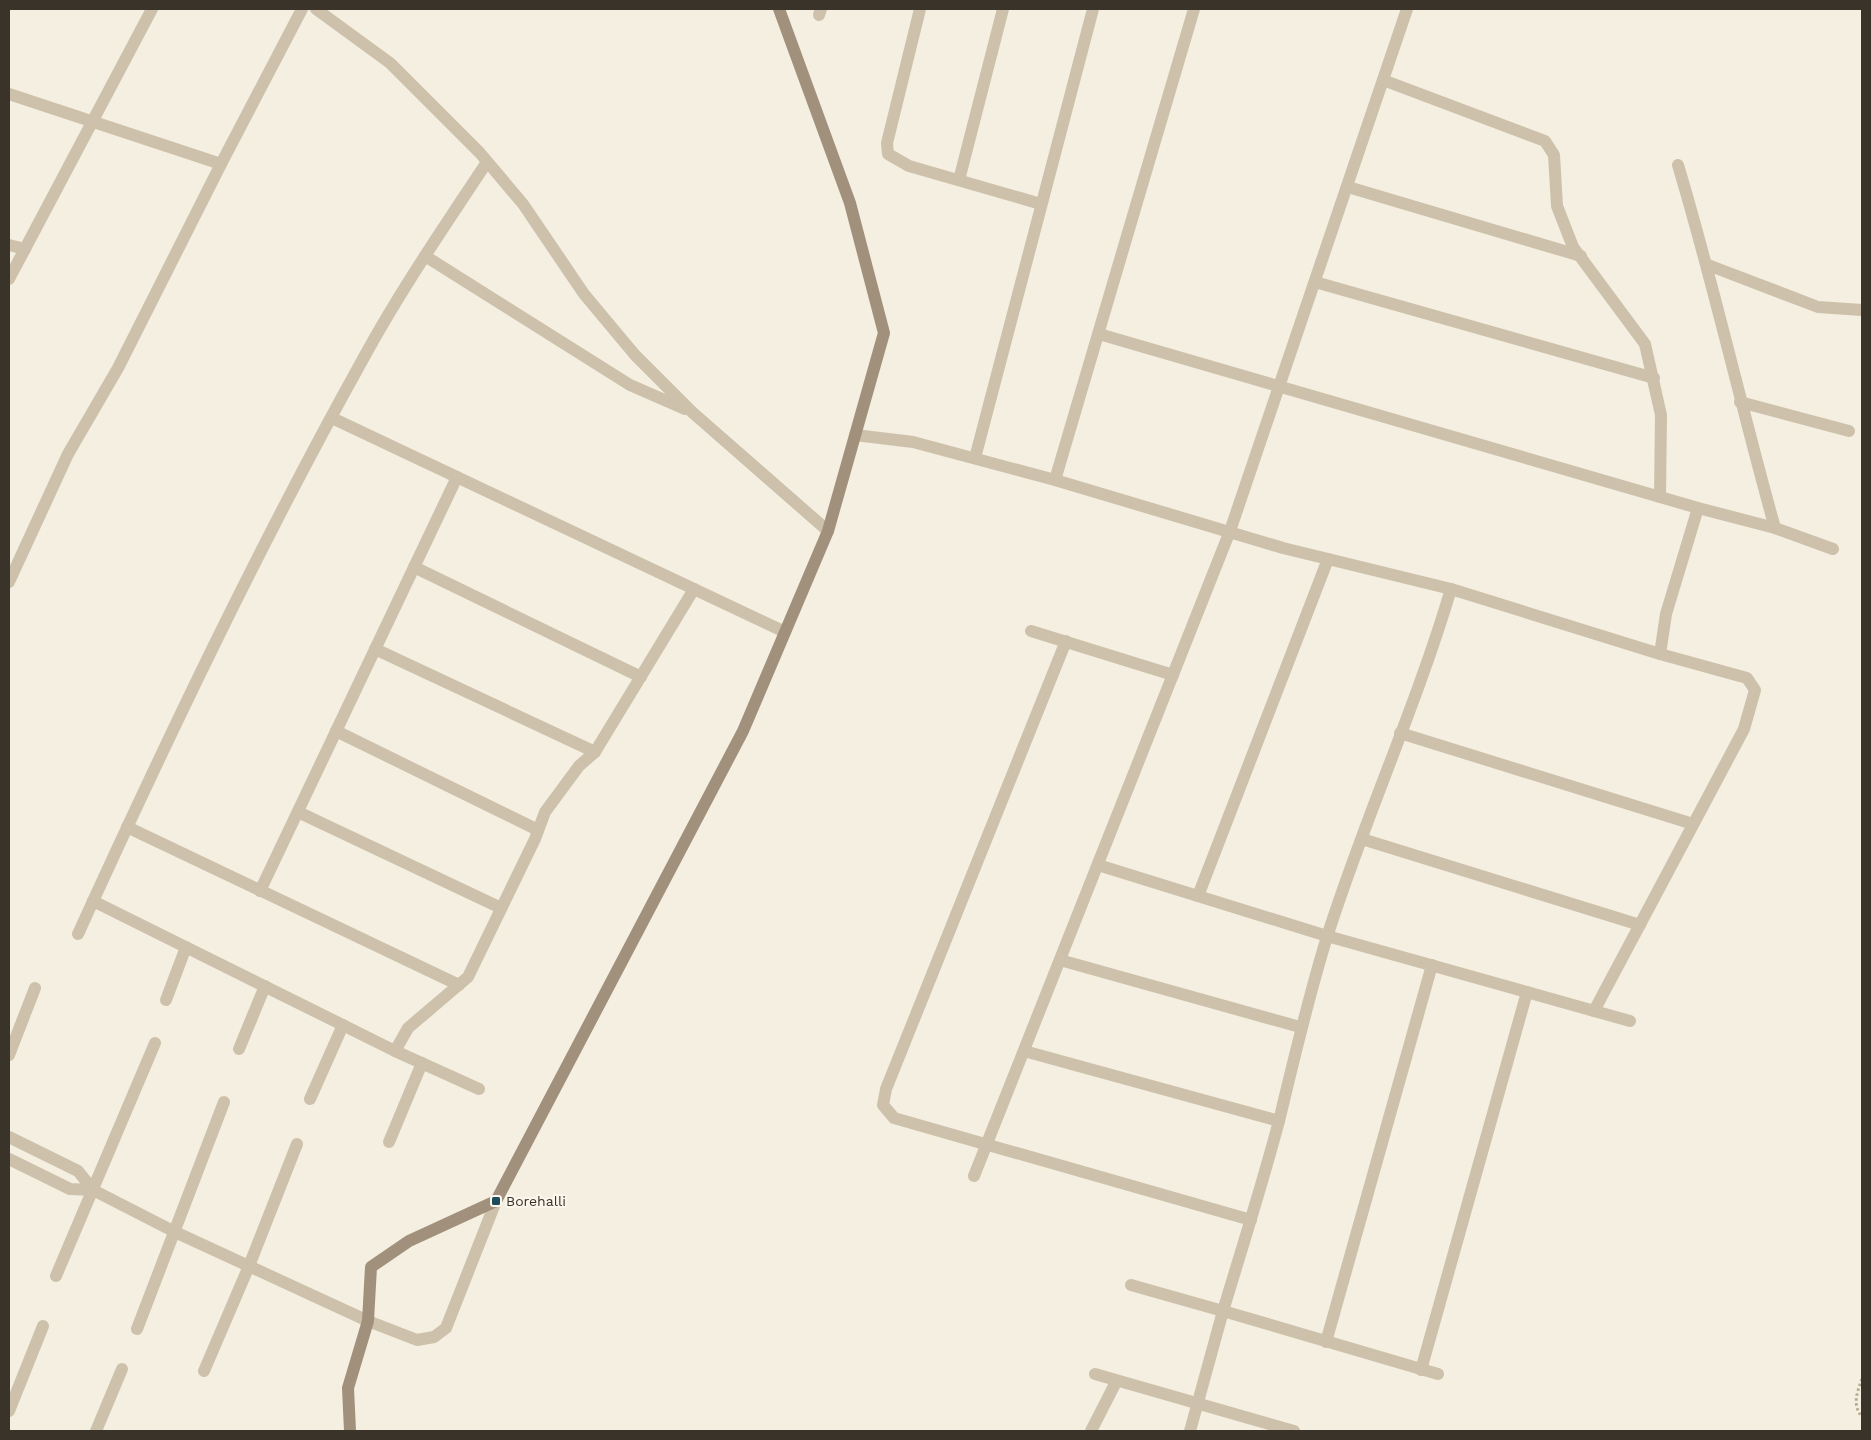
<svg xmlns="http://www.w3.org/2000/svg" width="1871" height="1440" font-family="'Work Sans',sans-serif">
	<rect width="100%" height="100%" fill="#f4efe0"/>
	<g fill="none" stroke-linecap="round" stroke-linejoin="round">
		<path stroke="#b9ac95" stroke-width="3" stroke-dasharray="2.5 2.5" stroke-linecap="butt" d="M 1862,1379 C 1857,1392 1852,1405 1862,1417"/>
		<g stroke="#cdc1ab" stroke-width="12">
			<path d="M 316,9 L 390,63 L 480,153 L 523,204 L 584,294 L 635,355 L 692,412 L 828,531"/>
			<path d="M 920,9 L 887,143 L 888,154 L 909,166 L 1041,204"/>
			<path d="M 819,15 L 821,9"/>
			<path d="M 1383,80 L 1545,141 L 1554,155 L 1557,206 L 1573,247 L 1645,344 L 1661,415 L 1660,497"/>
			<path d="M 9,94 L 221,164 L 302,9"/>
			<path d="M 1678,165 C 1714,285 1741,407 1775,528"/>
			<path d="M 959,180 L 1003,9"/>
			<path d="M 1348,187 L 1581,256"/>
			<path d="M 9,245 L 25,249"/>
			<path d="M 425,256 L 630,385 L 685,409"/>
			<path d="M 1708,265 L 1818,307 L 1862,310"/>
			<path d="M 9,279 L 152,9"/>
			<path d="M 1315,282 L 1654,378"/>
			<path d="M 1099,334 L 1698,508"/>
			<path d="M 1740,402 L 1849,431"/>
			<path d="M 332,418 L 785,632"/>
			<path d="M 855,435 L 913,442 L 1055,480 L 1283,548 L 1451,589 C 1416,707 1364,820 1327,937 C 1308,998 1294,1059 1279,1121 C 1262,1185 1242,1248 1223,1311 L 1438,1374"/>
			<path d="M 975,458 L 1093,9"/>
			<path d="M 1055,480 L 1194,9"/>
			<path d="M 414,567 L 641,677"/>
			<path d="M 9,582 L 68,454 L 118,368 L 221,164"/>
			<path d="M 1451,589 L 1660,654 L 1666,614 L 1698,508 L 1775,528 L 1833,549"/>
			<path d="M 1031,631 L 1173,675"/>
			<path d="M 1066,641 L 886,1089 L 883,1105 L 894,1118 L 1251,1220"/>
			<path d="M 375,649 L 595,752"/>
			<path d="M 336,731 L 538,830"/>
			<path d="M 1400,733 L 1693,824"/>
			<path d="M 298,812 L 501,908"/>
			<path d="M 127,827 L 459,985"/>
			<path d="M 1362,839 L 1640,925"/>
			<path d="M 1098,865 L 1327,936 L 1630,1021"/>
			<path d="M 260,891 L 457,477"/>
			<path d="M 1198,896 L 1328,559"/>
			<path d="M 93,901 L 395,1051 L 479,1089"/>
			<path d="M 78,934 C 167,739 259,546 363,359 C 400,291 444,227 487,162"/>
			<path d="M 1060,960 L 1300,1027"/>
			<path d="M 166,1000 L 186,947"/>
			<path d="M 1594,1011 L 1744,729 L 1755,690 L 1747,678 L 1660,654"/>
			<path d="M 239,1049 L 265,986"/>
			<path d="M 395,1051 L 408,1028 L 468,977 L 535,839 L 545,812 L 579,766 L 595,752 L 694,589"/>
			<path d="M 1024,1051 L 1279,1121"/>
			<path d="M 9,1055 L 35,988"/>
			<path d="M 310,1099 L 343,1025"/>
			<path d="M 9,1137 L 78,1171 L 93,1190 L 175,1232 L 368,1321 L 417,1340 L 434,1337 L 446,1328 L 496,1201"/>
			<path d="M 389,1142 L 422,1063"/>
			<path d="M 9,1159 L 70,1189 L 93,1190"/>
			<path d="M 974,1176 L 1230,531 L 1407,9"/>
			<path d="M 56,1276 L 155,1043"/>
			<path d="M 1131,1285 L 1223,1311 L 1190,1431"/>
			<path d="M 137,1329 L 224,1102"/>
			<path d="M 1326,1342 L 1432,965"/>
			<path d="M 1421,1370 L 1527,992"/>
			<path d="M 204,1371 L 249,1266 L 297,1144"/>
			<path d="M 1095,1374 L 1294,1431"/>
			<path d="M 9,1411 L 43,1326"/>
			<path d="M 96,1431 L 122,1369"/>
			<path d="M 1091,1431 L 1116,1382"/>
		</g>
		<path stroke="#a1917c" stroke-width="12" d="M 350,1431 L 348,1388 L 368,1321 L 371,1267 L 409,1241 L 496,1201 L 743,731 L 828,531 L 884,333 L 850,203 L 779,9"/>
	</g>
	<rect fill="#1f4c5d" stroke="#fbf7ed" stroke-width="2" x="491" y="1196" width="10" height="10" rx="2.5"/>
	<g text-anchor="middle" stroke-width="4" stroke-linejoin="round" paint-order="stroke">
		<g font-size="14" fill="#3a332a" stroke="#fbf7ed" text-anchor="start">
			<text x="506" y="1206">Borehalli</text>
		</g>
	</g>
	<rect width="1871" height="1440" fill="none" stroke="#3a332a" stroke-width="20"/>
</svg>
